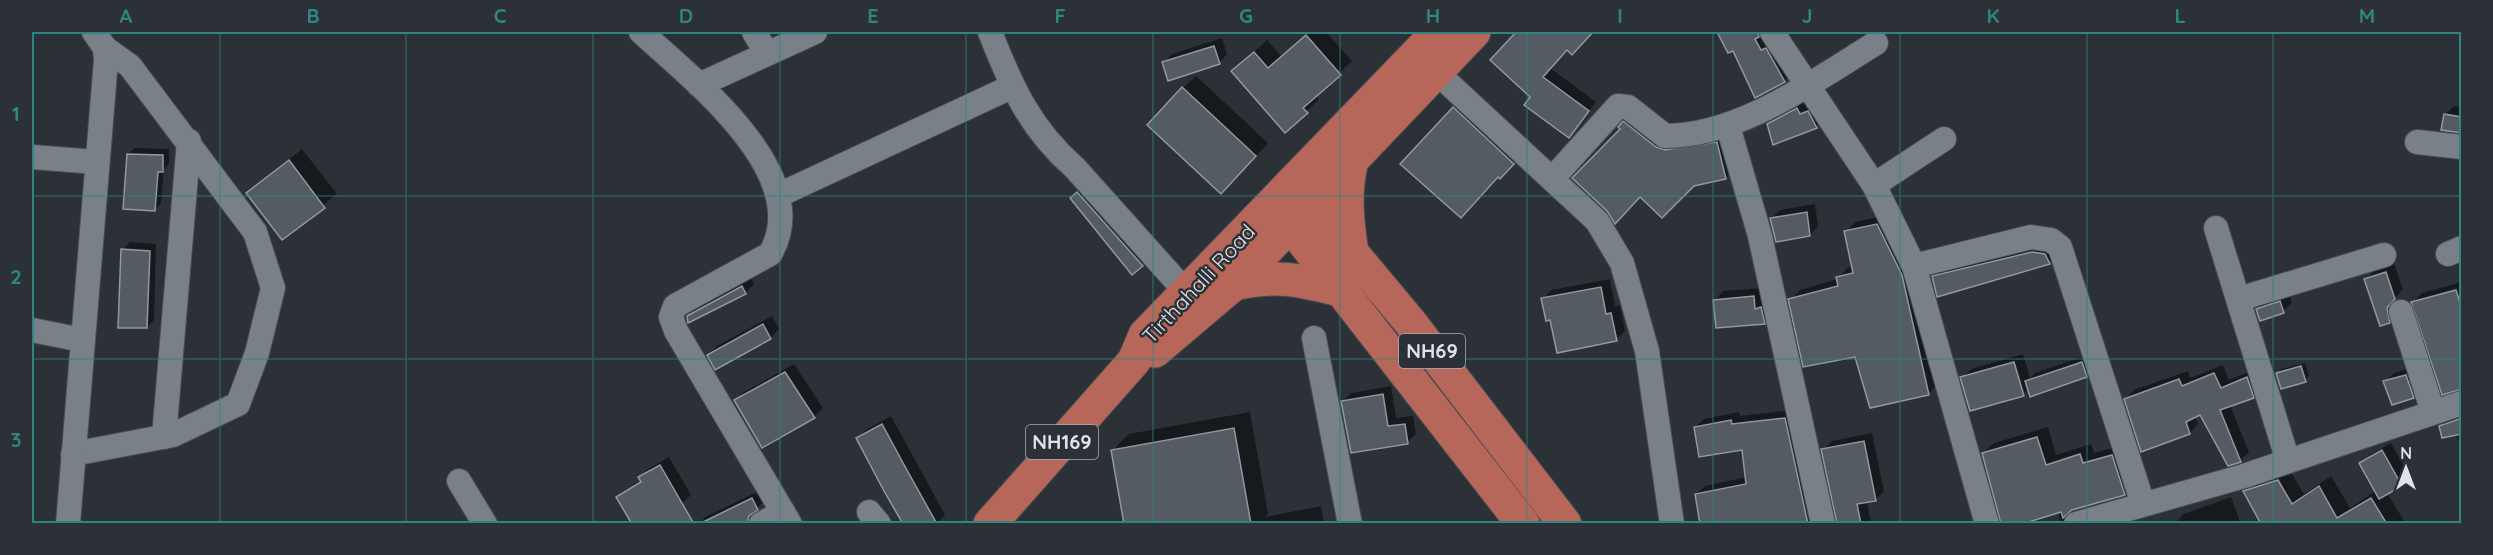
<svg xmlns="http://www.w3.org/2000/svg" width="2493" height="555" font-family="Quicksand,sans-serif">
	<rect width="100%" height="100%" fill="#2b3137"/>
	<g fill="#0007">
		<path d="M 1310,32 L 1326,32 L 1352,61 L 1315,95 L 1319,99 L 1306,112 L 1233,71 L 1267,40 L 1281,56 Z"/>
		<path d="M 1510,32 L 1591,32 L 1580,44 L 1567,49 L 1550,68 L 1596,102 L 1569,136 L 1532,97 L 1514,36 Z"/>
		<path d="M 1719,32 L 1764,32 L 1793,72 L 1784,81 L 1733,49 L 1729,51 Z"/>
		<path d="M 1222,38 L 1227,54 L 1219,63 L 1164,63 L 1172,54 Z"/>
		<path d="M 1196,76 L 1268,143 L 1234,179 L 1183,88 Z"/>
		<path d="M 1465,98 L 1524,152 L 1500,177 L 1454,108 Z"/>
		<path d="M 1806,101 L 1825,118 L 1816,126 L 1774,143 L 1768,124 L 1777,115 Z"/>
		<path d="M 2454,106 L 2462,107 L 2462,132 L 2445,115 Z"/>
		<path d="M 1633,114 L 1665,139 L 1726,134 L 1734,169 L 1726,178 L 1693,185 L 1620,127 Z"/>
		<path d="M 135,148 L 169,149 L 169,164 L 164,169 L 161,203 L 154,210 L 128,154 Z"/>
		<path d="M 302,149 L 337,194 L 283,238 L 248,193 Z"/>
		<path d="M 1081,189 L 1151,256 L 1132,273 L 1072,198 Z"/>
		<path d="M 1815,204 L 1818,226 L 1810,235 L 1771,219 L 1780,210 Z"/>
		<path d="M 1887,215 L 1938,384 L 1928,394 L 1856,355 L 1790,300 L 1800,290 L 1838,279 L 1847,268 L 1853,266 L 1846,232 L 1855,222 Z"/>
		<path d="M 130,242 L 156,244 L 154,320 L 147,327 L 123,249 Z"/>
		<path d="M 2041,243 L 2058,254 L 2050,262 L 1938,295 L 1933,277 L 1942,268 Z"/>
		<path d="M 2394,264 L 2403,289 L 2395,298 L 2398,313 L 2389,322 L 2366,279 L 2374,271 Z"/>
		<path d="M 751,278 L 754,284 L 745,293 L 688,316 L 697,308 Z"/>
		<path d="M 1610,279 L 1615,306 L 1620,305 L 1625,331 L 1616,339 L 1551,319 L 1543,299 L 1551,290 Z"/>
		<path d="M 2462,282 L 2462,348 L 2413,302 L 2422,293 Z"/>
		<path d="M 1762,288 L 1773,314 L 1764,322 L 1715,300 L 1723,291 Z"/>
		<path d="M 2289,294 L 2292,303 L 2283,311 L 2258,309 L 2266,301 Z"/>
		<path d="M 772,316 L 779,329 L 770,338 L 716,368 L 708,355 L 717,346 Z"/>
		<path d="M 2023,354 L 2030,378 L 2035,373 L 2091,354 L 2095,367 L 2086,376 L 2029,389 L 2023,394 L 1962,378 L 1971,369 Z"/>
		<path d="M 2305,363 L 2309,376 L 2305,380 L 2277,373 L 2281,369 Z"/>
		<path d="M 794,364 L 823,408 L 814,417 L 735,401 L 744,392 Z"/>
		<path d="M 2223,365 L 2229,380 L 2256,369 L 2262,388 L 2253,397 L 2230,405 L 2249,452 L 2241,460 L 2229,464 L 2201,413 L 2195,416 L 2198,424 L 2190,433 L 2126,399 L 2134,390 L 2188,371 L 2190,378 Z"/>
		<path d="M 2415,367 L 2421,388 L 2413,397 L 2385,382 L 2394,373 Z"/>
		<path d="M 1391,386 L 1396,418 L 1413,416 L 1416,434 L 1407,442 L 1342,402 L 1351,393 Z"/>
		<path d="M 1794,410 L 1817,515 L 1808,524 L 1692,524 L 1701,519 L 1696,494 L 1705,486 L 1747,477 L 1744,448 L 1695,427 L 1704,419 L 1739,412 L 1740,416 Z"/>
		<path d="M 1250,412 L 1268,514 L 1265,517 L 1321,506 L 1324,524 L 1126,524 L 1113,450 L 1129,434 Z"/>
		<path d="M 2462,412 L 2462,447 L 2455,433 L 2441,426 L 2449,417 Z"/>
		<path d="M 891,416 L 945,515 L 937,524 L 858,438 L 866,430 Z"/>
		<path d="M 2048,427 L 2056,455 L 2091,444 L 2094,453 L 2123,445 L 2135,483 L 2124,494 L 2072,509 L 2077,524 L 2061,524 L 2058,511 L 2035,518 L 2037,524 L 2001,524 L 1983,453 L 1994,443 Z"/>
		<path d="M 1872,433 L 1884,491 L 1875,500 L 1867,501 L 1871,524 L 1838,524 L 1823,450 L 1832,441 Z"/>
		<path d="M 2391,443 L 2410,476 L 2387,493 L 2406,524 L 2262,524 L 2245,491 L 2256,480 L 2289,469 L 2304,494 L 2331,476 L 2350,508 L 2376,491 L 2361,464 L 2370,455 Z"/>
		<path d="M 669,457 L 691,495 L 682,503 L 618,497 L 641,480 L 640,477 L 648,469 Z"/>
		<path d="M 761,490 L 765,500 L 757,508 L 758,524 L 699,524 L 705,517 Z"/>
		<path d="M 2231,497 L 2241,524 L 2174,524 L 2184,514 Z"/>
	</g>
	<g fill="#545b62" stroke="#9198a0" stroke-width="1.5">
		<path d="M 1516,32 L 1593,32 L 1572,55 L 1567,50 L 1543,77 L 1589,111 L 1569,138 L 1524,105 L 1530,97 L 1490,60 Z"/>
		<path d="M 1717,32 L 1758,32 L 1759,37 L 1755,39 L 1761,50 L 1766,48 L 1785,82 L 1755,98 L 1733,51 L 1728,53 Z"/>
		<path d="M 1306,35 L 1341,75 L 1303,108 L 1308,113 L 1285,133 L 1231,71 L 1254,52 L 1268,68 Z"/>
		<path d="M 1214,46 L 1220,64 L 1168,81 L 1162,62 Z"/>
		<path d="M 1182,87 L 1256,156 L 1221,194 L 1147,125 Z"/>
		<path d="M 1453,107 L 1514,164 L 1500,179 L 1498,177 L 1461,218 L 1400,164 Z"/>
		<path d="M 1797,108 L 1800,114 L 1808,111 L 1817,128 L 1773,145 L 1767,124 Z"/>
		<path d="M 2444,114 L 2462,117 L 2462,133 L 2441,130 Z"/>
		<path d="M 1623,121 L 1656,147 L 1665,150 L 1717,142 L 1726,179 L 1694,186 L 1662,218 L 1640,197 L 1615,224 L 1607,211 L 1572,178 L 1620,129 L 1618,127 Z"/>
		<path d="M 127,154 L 163,155 L 163,172 L 158,172 L 155,211 L 123,209 Z"/>
		<path d="M 289,160 L 325,208 L 282,240 L 246,193 Z"/>
		<path d="M 1077,192 L 1143,266 L 1132,275 L 1070,198 Z"/>
		<path d="M 1807,212 L 1810,236 L 1776,242 L 1770,218 Z"/>
		<path d="M 1877,224 L 1902,275 L 1929,395 L 1870,408 L 1855,357 L 1803,367 L 1788,299 L 1838,286 L 1836,277 L 1853,273 L 1844,231 Z"/>
		<path d="M 121,249 L 150,251 L 147,328 L 118,328 Z"/>
		<path d="M 2032,252 L 2045,254 L 2050,264 L 1937,297 L 1932,276 Z"/>
		<path d="M 2386,272 L 2395,299 L 2387,308 L 2390,323 L 2380,326 L 2364,279 Z"/>
		<path d="M 742,286 L 746,294 L 688,323 L 687,316 Z"/>
		<path d="M 1601,287 L 1606,314 L 1611,313 L 1617,341 L 1557,353 L 1550,320 L 1546,321 L 1541,298 Z"/>
		<path d="M 2456,290 L 2462,309 L 2462,389 L 2442,395 L 2411,302 Z"/>
		<path d="M 1754,296 L 1755,309 L 1761,307 L 1765,324 L 1716,328 L 1713,300 Z"/>
		<path d="M 2280,301 L 2284,313 L 2260,321 L 2256,309 Z"/>
		<path d="M 763,324 L 771,339 L 715,370 L 707,355 Z"/>
		<path d="M 2014,362 L 2024,396 L 1970,411 L 1960,377 Z"/>
		<path d="M 2082,362 L 2087,377 L 2030,397 L 2025,381 Z"/>
		<path d="M 2301,366 L 2306,382 L 2281,389 L 2276,373 Z"/>
		<path d="M 785,372 L 815,418 L 762,448 L 734,400 Z"/>
		<path d="M 2214,373 L 2221,388 L 2247,377 L 2254,398 L 2220,410 L 2241,462 L 2228,466 L 2200,415 L 2186,422 L 2190,434 L 2141,452 L 2124,399 L 2179,379 L 2182,386 Z"/>
		<path d="M 2406,375 L 2414,398 L 2392,405 L 2383,381 Z"/>
		<path d="M 1383,394 L 1388,426 L 1405,424 L 1408,444 L 1351,453 L 1341,401 Z"/>
		<path d="M 1785,418 L 1808,524 L 1700,524 L 1695,494 L 1746,484 L 1742,450 L 1699,457 L 1694,427 L 1731,420 L 1732,424 Z"/>
		<path d="M 2462,418 L 2462,434 L 2442,438 L 2439,426 Z"/>
		<path d="M 882,424 L 908,472 L 937,524 L 903,524 L 884,491 L 856,438 Z"/>
		<path d="M 1234,428 L 1251,524 L 1124,524 L 1111,450 Z"/>
		<path d="M 2037,437 L 2046,465 L 2080,454 L 2083,463 L 2112,455 L 2125,495 L 2072,510 L 2063,518 L 2061,512 L 2022,524 L 2001,524 L 1982,453 Z"/>
		<path d="M 1864,441 L 1876,501 L 1857,504 L 1861,524 L 1837,524 L 1821,449 Z"/>
		<path d="M 2382,450 L 2402,486 L 2379,499 L 2359,463 Z"/>
		<path d="M 660,465 L 694,524 L 632,524 L 616,497 L 641,482 L 638,477 Z"/>
		<path d="M 2278,480 L 2292,504 L 2319,486 L 2337,518 L 2371,498 L 2387,524 L 2261,524 L 2243,491 Z"/>
		<path d="M 752,498 L 758,510 L 749,516 L 747,524 L 699,524 Z"/>
	</g>
	<g fill="none" stroke-linecap="round" stroke-linejoin="round">
		<defs>
			<g id="minor">
				<path d="M 641,32 C 692,79 817,175 770,254 L 675,306 L 671,317 L 676,331 L 790,524"/>
				<path d="M 754,32 L 766,52"/>
				<path d="M 990,32 C 1011,86 1030,129 1075,168 L 1187,293"/>
				<path d="M 1772,32 L 1874,185 L 1914,266 L 1987,524"/>
				<path d="M 1435,71 L 1597,221 L 1622,263 L 1647,351 L 1672,524"/>
				<path d="M 699,85 L 815,32"/>
				<path d="M 1728,126 L 1760,236 L 1823,524"/>
				<path d="M 2417,142 L 2462,147"/>
				<path d="M 32,157 L 96,162"/>
				<path d="M 1552,179 L 1618,106 L 1628,107 L 1665,136 C 1740,136 1814,81 1876,43"/>
				<path d="M 1874,185 L 1944,139"/>
				<path d="M 779,195 L 1011,87"/>
				<path d="M 2216,228 L 2288,461"/>
				<path d="M 2448,254 L 2462,248"/>
				<path d="M 1914,266 L 2031,237 L 2051,240 L 2060,247 L 2143,504"/>
				<path d="M 2239,299 L 2384,255"/>
				<path d="M 2401,312 L 2433,412"/>
				<path d="M 32,330 L 82,340"/>
				<path d="M 1314,338 L 1350,524"/>
				<path d="M 164,437 L 189,141"/>
				<path d="M 73,454 L 173,435 L 238,404 L 257,353 L 273,288 L 255,232 L 130,66 L 105,48"/>
				<path d="M 459,481 L 485,524"/>
				<path d="M 869,512 L 879,524"/>
				<path d="M 68,524 L 106,60 L 105,48 L 94,32"/>
				<path d="M 761,524 L 783,512"/>
				<path d="M 2076,524 L 2244,476 L 2462,403"/>
			</g>
			<g id="highway">
				<path d="M 1298,188 L 1410,322 L 1565,524"/>
				<path d="M 1277,208 L 1523,524"/>
				<path d="M 1352,253 C 1347,220 1344,192 1352,160"/>
				<path d="M 1234,284 C 1279,274 1300,280 1344,291"/>
				<path d="M 1155,351 L 1234,284 L 1474,32"/>
				<path d="M 990,524 L 1134,361 L 1145,335 L 1438,32"/>
			</g>
		</defs>
		<use href="#minor" stroke="#484e52" stroke-width="26"/>
		<use href="#highway" stroke="#484e52" stroke-width="35"/>
		<use href="#minor" stroke="#798088" stroke-width="24"/>
		<use href="#highway" stroke="#b76759" stroke-width="33"/>
	</g>
	<path fill="none" stroke="#2e8680" stroke-width="1.5" stroke-opacity="0.55" d="M 220,32 L 220,524M 406,32 L 406,524M 593,32 L 593,524M 780,32 L 780,524M 966,32 L 966,524M 1153,32 L 1153,524M 1340,32 L 1340,524M 1527,32 L 1527,524M 1713,32 L 1713,524M 1900,32 L 1900,524M 2087,32 L 2087,524M 2273,32 L 2273,524M 32,196 L 2462,196M 32,359 L 2462,359"/>
	<g text-anchor="middle" stroke-width="5" stroke-linejoin="round" paint-order="stroke">
		<g fill="#2b3137" stroke="#a9aeb2" stroke-width="1.5">
			<rect x="1399" y="334" width="66" height="34" rx="4.5"/>
			<rect x="1026" y="425" width="72" height="34" rx="4.5"/>
		</g>
		<g font-size="20" font-weight="bold" fill="#dfe3e7">
			<text x="1432" y="358">NH69</text>
			<text x="1062" y="449">NH169</text>
		</g>
		<g font-size="21" fill="#dfe3e7" stroke="#2b3137">
			<text transform="translate(1199 284) rotate(-47)" y="7">Tirthahalli Road</text>
		</g>
	</g>
	<rect width="2493" height="555" fill="none" stroke="#2b3137" stroke-width="66"/>
	<g transform="translate(2406 468)" stroke="#2b3137" stroke-width="4.5" paint-order="stroke">
	<path d="M0-4.5L10 22L0 15L-10 22Z" fill="#dfe3e7"/>
	<text y="-9" font-size="16" font-weight="bold" text-anchor="middle" fill="#dfe3e7">N</text>
	</g>
	<rect x="33" y="33" width="2427" height="489" fill="none" stroke="#2e8680" stroke-width="2"/>
	<g font-size="20" text-anchor="middle" font-weight="bold" fill="#2e8680">
		<text x="126" y="23">A</text>
		<text x="313" y="23">B</text>
		<text x="500" y="23">C</text>
		<text x="686" y="23">D</text>
		<text x="873" y="23">E</text>
		<text x="1060" y="23">F</text>
		<text x="1246" y="23">G</text>
		<text x="1433" y="23">H</text>
		<text x="1620" y="23">I</text>
		<text x="1807" y="23">J</text>
		<text x="1993" y="23">K</text>
		<text x="2180" y="23">L</text>
		<text x="2367" y="23">M</text>
		<text x="16" y="121">1</text>
		<text x="16" y="284">2</text>
		<text x="16" y="447">3</text>
	</g>
</svg>
